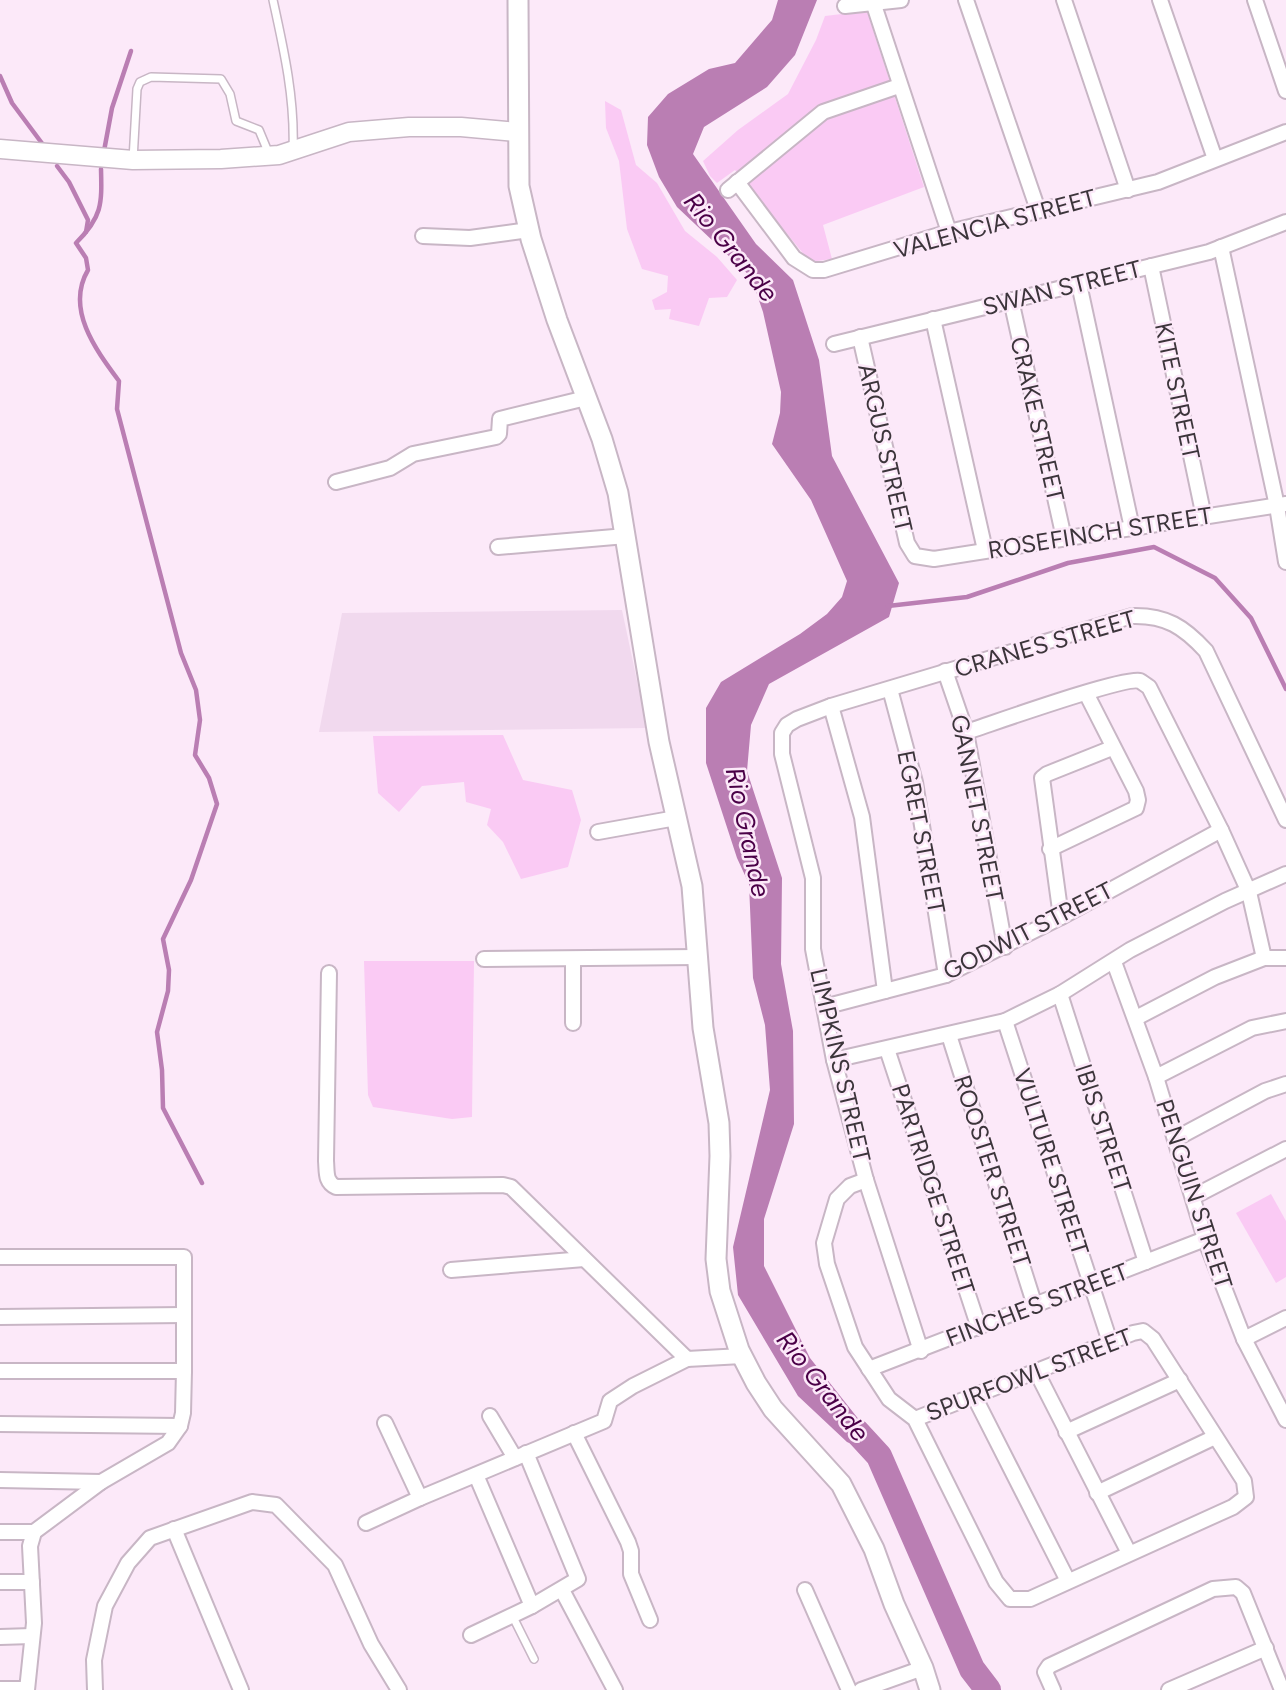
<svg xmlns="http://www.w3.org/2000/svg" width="1286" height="1690" font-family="Figtree,sans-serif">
	<rect width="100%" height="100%" fill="#fce9f9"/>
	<path fill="#f1d9ee" d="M 622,610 L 647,728 L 319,732 L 342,613 Z"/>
	<g fill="#facaf4">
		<path d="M 867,11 L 924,187 L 823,225 L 832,259 L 810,262 L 735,170 L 717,183 L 710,176 L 703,161 L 738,130 L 788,94 L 816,40 L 825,16 Z"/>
		<path d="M 605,101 L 621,110 L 636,165 L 657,183 L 685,231 L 717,257 L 737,280 L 727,297 L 709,298 L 699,326 L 669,319 L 671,309 L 655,310 L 652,300 L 667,292 L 668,276 L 642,269 L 627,229 L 619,161 L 606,128 Z"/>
		<path d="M 503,735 L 523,780 L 572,790 L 581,820 L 568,867 L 521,879 L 503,842 L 487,825 L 491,809 L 466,802 L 464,782 L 422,786 L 399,812 L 378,793 L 373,736 Z"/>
		<path d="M 364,961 L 474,961 L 472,1117 L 452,1119 L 373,1107 L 368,1095 Z"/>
		<path d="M 1271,1194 L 1286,1221 L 1286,1277 L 1276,1283 L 1236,1213 Z"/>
	</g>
	<path fill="#ba7eb3" d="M 778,0 L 817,0 L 795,55 L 767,87 L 704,127 L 693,154 L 756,244 L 793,280 L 819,360 L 832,456 L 899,583 L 889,617 L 769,684 L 751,725 L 747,771 L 782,878 L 781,964 L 793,1031 L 794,1124 L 764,1219 L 764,1266 L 810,1358 L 868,1431 L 879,1456 L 847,1442 L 798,1396 L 738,1295 L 733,1247 L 770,1090 L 765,1025 L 753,978 L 749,884 L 737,858 L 706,763 L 706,708 L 721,682 L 800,634 L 827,614 L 842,597 L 847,581 L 811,500 L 772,444 L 780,413 L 781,392 L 763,312 L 751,277 L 677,207 L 659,177 L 647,145 L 648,117 L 668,94 L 709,69 L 735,63 L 772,20 Z"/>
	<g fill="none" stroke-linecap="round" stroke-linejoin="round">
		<g stroke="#ba7eb3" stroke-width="4.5">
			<path d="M 0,76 L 12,103 L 44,146"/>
			<path d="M 104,151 L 112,108 L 131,51"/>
			<path d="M 57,166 L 69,182 L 88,220 L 86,232"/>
			<path d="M 101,169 C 102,205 102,217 76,243 L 86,258 L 88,270 C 65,309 96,350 119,381 L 117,409 L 181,653 L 196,690 L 200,720 L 195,755 L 209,778 L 217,804 L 191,880 L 163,939 L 169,970 L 168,991 L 157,1032 L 162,1070 L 163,1108 L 202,1183"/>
			<path d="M 888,606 L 967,597 L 1068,563 L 1154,547 L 1215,578 L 1251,618 L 1286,689"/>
		</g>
		<path stroke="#ba7eb3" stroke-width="26" d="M 856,1431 L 879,1456 L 972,1669 L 988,1690"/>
		<defs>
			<g id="service">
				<path d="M 273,0 C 284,50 295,99 293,150"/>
				<path d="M 133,160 L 137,89 L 140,82 L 151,77 L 221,79 L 230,94 L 236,121 L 259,130 L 269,154"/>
				<path d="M 512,1615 L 534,1659"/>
			</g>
			<g id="minor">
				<path d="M 966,0 L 1038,210"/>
				<path d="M 1064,0 L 1128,190"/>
				<path d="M 1160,0 L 1215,159"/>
				<path d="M 1255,0 L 1286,91"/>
				<path d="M 873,2 L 949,232"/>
				<path d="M 845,6 L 901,0"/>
				<path d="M 737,182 L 794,258 L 813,270 L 824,270 L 949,232 L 1158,182 L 1286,132"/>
				<path d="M 728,190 L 823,112 L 899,86"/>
				<path d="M 423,236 L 470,238 L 529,230"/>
				<path d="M 1221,247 L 1277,506 L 1286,562"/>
				<path d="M 1151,266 L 1204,517"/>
				<path d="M 1079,284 L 1132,528"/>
				<path d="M 1011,300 L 1064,538"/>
				<path d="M 933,319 L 985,550"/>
				<path d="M 860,337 L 907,543 L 915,556 L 934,559 L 1286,504"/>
				<path d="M 834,344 L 1209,252 L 1286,222"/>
				<path d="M 336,482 L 390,468 L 413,454 L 496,437 L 499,434 L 500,419 L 586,398"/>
				<path d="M 498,547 L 626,536"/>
				<path d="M 945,671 L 966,732 L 1005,947"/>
				<path d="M 890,689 L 915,782 L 946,975"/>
				<path d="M 831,706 L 862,817 L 885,991"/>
				<path d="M 966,732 C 991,724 1125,676 1140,681 C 1142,682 1147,686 1149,687 L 1221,830 L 1249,892 L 1264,958"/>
				<path d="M 598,832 L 676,818"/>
				<path d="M 1050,849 L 1136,808 L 1138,800 L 1136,791 L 1086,693"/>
				<path d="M 1061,917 L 1042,778 L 1047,774 L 1112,748"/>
				<path d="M 484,959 L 698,957"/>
				<path d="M 573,959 L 573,1023"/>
				<path d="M 1114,962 L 1156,1077 L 1205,1239 L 1244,1339 L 1286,1420"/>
				<path d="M 329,973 L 326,1161 C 327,1172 325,1182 336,1187 L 503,1185 L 511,1187 L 687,1359 L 742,1356"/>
				<path d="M 1060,994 L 1146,1262"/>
				<path d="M 824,1007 L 946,975 L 1061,917 L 1221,830"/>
				<path d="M 1136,1018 L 1215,977 L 1264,958 L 1286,958"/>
				<path d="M 1005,1021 L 1110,1342"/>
				<path d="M 949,1035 L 1035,1306"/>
				<path d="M 887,1049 L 979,1328"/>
				<path d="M 834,1060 L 1005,1021 L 1060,994 L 1130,950 L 1225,901 L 1286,874"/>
				<path d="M 1156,1077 L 1252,1028 L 1286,1021"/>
				<path d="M 1175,1139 L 1265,1091 L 1286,1084"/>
				<path d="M 866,1180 L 850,1186 L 837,1199 L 824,1243 L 827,1264 L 855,1347 L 889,1399 L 915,1419 L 996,1582 L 1010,1599 L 1030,1599 L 1233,1507 L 1246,1497 L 1244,1481 L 1153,1339 L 1143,1331 L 1133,1333 L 915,1419"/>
				<path d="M 1193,1197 L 1286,1149"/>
				<path d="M 0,1257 L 184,1257 L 184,1371 L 183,1413 L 180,1426 L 168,1443 L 101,1482 L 34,1532 L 30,1546 L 34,1623 L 27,1690"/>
				<path d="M 451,1270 L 584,1259"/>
				<path d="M 0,1317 L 184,1315"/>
				<path d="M 1244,1339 L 1286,1318"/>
				<path d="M 921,1351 L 866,1180 L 834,1060 L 813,949 L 813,878 L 782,754 L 782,733 L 787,725 L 797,719 L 831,706 L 1132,616 C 1166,615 1184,627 1206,651 L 1286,820"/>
				<path d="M 869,1369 L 1205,1239"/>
				<path d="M 0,1371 L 184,1371"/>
				<path d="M 1036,1371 L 1129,1553"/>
				<path d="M 974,1396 L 1068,1581"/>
				<path d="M 490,1416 L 515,1458"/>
				<path d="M 385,1423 L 420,1498 L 604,1421 L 610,1401 L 633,1386 L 687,1359"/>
				<path d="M 0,1424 L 180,1426"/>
				<path d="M 1066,1432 L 1180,1380"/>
				<path d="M 574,1433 L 628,1542 L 631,1551 L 631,1574 L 650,1620"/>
				<path d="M 476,1475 L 532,1606 L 578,1579 L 526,1453"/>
				<path d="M 0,1480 L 101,1482"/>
				<path d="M 1097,1493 L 1215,1437"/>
				<path d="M 366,1523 L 420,1498"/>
				<path d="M 174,1529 L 241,1690"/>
				<path d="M 0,1532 L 34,1532"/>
				<path d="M 0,1582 L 32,1582"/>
				<path d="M 562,1590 L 615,1690"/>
				<path d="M 805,1590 L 849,1690"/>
				<path d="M 471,1635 L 532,1606"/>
				<path d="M 0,1637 L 32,1636"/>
				<path d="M 0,1689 L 27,1689"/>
				<path d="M 95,1690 L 94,1660 L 105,1606 L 128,1563 L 150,1538 L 252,1502 L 276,1505 L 335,1565 L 371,1644 L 399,1690"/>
				<path d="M 861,1690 L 923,1668"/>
				<path d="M 1053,1690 L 1045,1672 L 1049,1666 L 1213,1589 L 1236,1587 L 1243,1593 L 1282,1690"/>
				<path d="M 1169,1690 L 1266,1648"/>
			</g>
			<path id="tertiary" d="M 0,149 L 133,160 L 221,159 L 279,155 L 349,132 L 409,127 L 461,127 L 517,132"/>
			<path id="secondary" d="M 518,0 L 519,186 L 531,239 L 557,320 L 602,439 L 618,493 L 659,742 L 692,886 L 703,1028 L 719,1123 L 720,1156 L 716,1259 L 720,1291 L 739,1350 L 756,1383 L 773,1409 L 841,1484 L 874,1549 L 894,1604 L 923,1668 L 930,1690"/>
		</defs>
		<use href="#service" stroke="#c8b6c5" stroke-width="10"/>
		<use href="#minor" stroke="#c8b6c5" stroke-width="18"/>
		<use href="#tertiary" stroke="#c8b6c5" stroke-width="21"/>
		<use href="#secondary" stroke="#c8b6c5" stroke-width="23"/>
		<use href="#service" stroke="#fff" stroke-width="7"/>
		<use href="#minor" stroke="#fff" stroke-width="14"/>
		<use href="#tertiary" stroke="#fff" stroke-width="18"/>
		<use href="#secondary" stroke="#fff" stroke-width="19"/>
	</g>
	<g text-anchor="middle" stroke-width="5" stroke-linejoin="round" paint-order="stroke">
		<g font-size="24" fill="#3c353b" stroke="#fce9f9">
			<text transform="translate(995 224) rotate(-15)" y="8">VALENCIA STREET</text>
			<text transform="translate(1062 288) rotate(-14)" y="8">SWAN STREET</text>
			<text transform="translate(1177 391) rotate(78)" y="8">KITE STREET</text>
			<text transform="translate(1037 419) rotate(77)" y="8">CRAKE STREET</text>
			<text transform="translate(885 448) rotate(77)" y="8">ARGUS STREET</text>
			<text transform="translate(1100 533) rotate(-9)" y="8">ROSEFINCH STREET</text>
			<text transform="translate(1045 644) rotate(-16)" y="8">CRANES STREET</text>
			<text transform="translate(977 808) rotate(79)" y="8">GANNET STREET</text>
			<text transform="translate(921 832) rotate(79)" y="8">EGRET STREET</text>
			<text transform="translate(1028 931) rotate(-27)" y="8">GODWIT STREET</text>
			<text transform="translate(840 1065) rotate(77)" y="8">LIMPKINS STREET</text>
			<text transform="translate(1103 1128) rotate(72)" y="8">IBIS STREET</text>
			<text transform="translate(1051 1162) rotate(72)" y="8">VULTURE STREET</text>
			<text transform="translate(992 1171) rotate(72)" y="8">ROOSTER STREET</text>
			<text transform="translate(933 1189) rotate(72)" y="8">PARTRIDGE STREET</text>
			<text transform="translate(1194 1194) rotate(72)" y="8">PENGUIN STREET</text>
			<text transform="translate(1037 1305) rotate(-21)" y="8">FINCHES STREET</text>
			<text transform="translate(1029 1375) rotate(-21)" y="8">SPURFOWL STREET</text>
		</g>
		<g font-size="26" font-style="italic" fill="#4a0047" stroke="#fce9f9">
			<text transform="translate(731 247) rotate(51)" y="9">Rio Grande</text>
			<text transform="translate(748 832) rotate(78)" y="9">Rio Grande</text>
			<text transform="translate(823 1386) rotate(52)" y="9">Rio Grande</text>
		</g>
	</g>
</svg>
